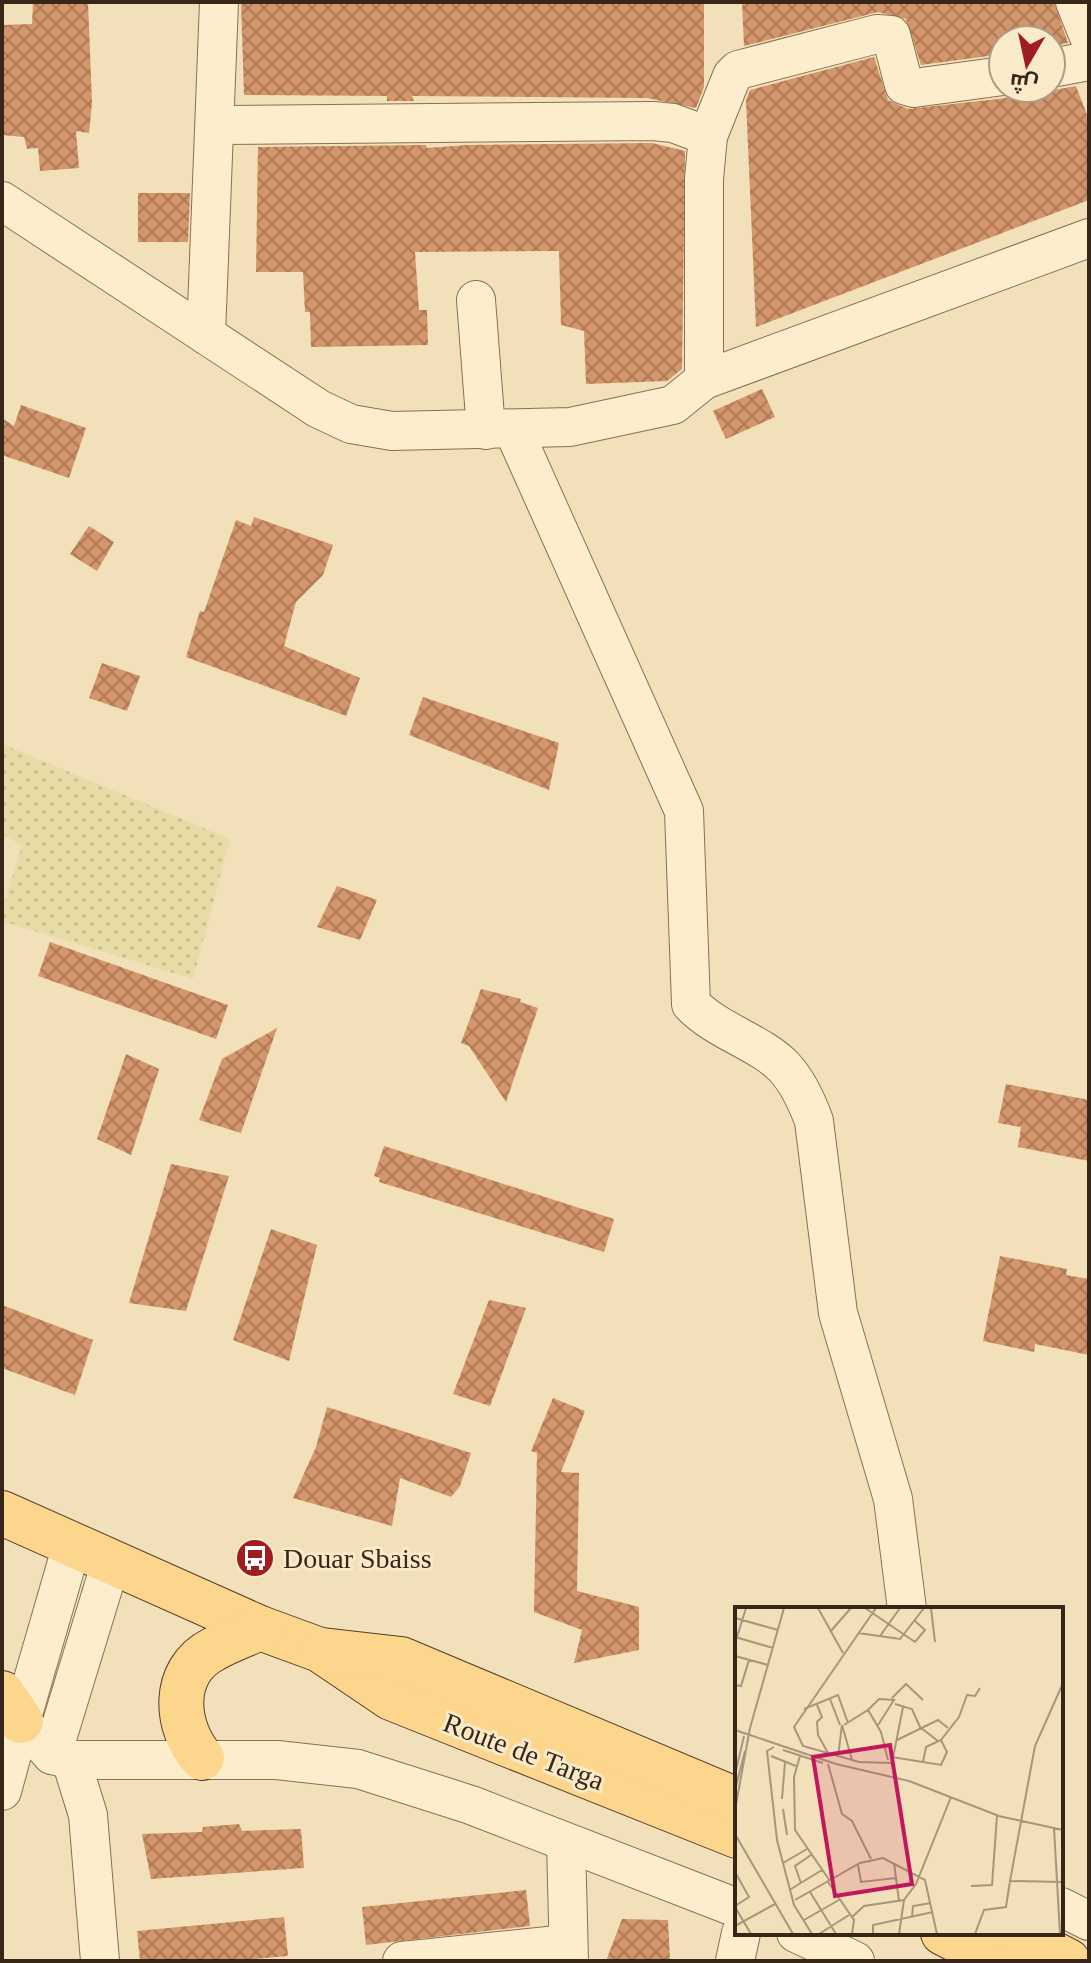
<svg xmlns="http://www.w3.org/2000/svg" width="1091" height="1963" font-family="'Times New Roman',Cairo,serif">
	<defs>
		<pattern id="farmland-dots" width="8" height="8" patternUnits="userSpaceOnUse" patternTransform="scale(2)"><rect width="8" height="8" fill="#e8dca6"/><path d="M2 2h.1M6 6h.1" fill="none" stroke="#c8bd8e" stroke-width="1.8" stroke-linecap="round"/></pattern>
		<pattern id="building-cross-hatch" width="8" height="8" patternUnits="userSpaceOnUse" patternTransform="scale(2)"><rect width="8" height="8" fill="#d4956b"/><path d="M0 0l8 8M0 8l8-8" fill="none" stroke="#ad7a57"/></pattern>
	</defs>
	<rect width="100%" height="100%" fill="#f2e0ba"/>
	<path fill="url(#farmland-dots)" d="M 2,744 L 230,839 L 193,979 L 2,921 L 2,910 L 22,846 L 2,834 Z"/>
	<g fill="url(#building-cross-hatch)">
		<path d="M 33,2 L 88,2 L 92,103 L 89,133 L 76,131 L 79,168 L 40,171 L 38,148 L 27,149 L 24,137 L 2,135 L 2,25 L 32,24 Z"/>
		<path d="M 241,2 L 704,2 L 704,87 L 696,108 L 647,98 L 412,96 L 414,101 L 387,101 L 387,96 L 244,95 Z"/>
		<path d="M 742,2 L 1054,2 L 1068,43 L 1051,46 L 1051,40 L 1003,40 L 1003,54 L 921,65 L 906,19 L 878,12 L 744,46 Z"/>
		<path d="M 874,57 L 888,100 L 908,109 L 1006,98 L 1021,88 L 1054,90 L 1076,86 L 1089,120 L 1089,200 L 756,327 L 746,100 L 750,90 Z"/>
		<path d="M 652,143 L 685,151 L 682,369 L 667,381 L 586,384 L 584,331 L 561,325 L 559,251 L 415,252 L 419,310 L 427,310 L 428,345 L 311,347 L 310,312 L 305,312 L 303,272 L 256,272 L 258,147 L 426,145 L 427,148 L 467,145 Z"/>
		<path d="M 138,193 L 190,193 L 188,242 L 138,242 Z"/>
		<path d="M 762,389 L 775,417 L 726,439 L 713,411 Z"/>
		<path d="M 21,405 L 86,428 L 69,478 L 2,455 L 2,418 L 14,426 Z"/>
		<path d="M 254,517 L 333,545 L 323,575 L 296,602 L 284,646 L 360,678 L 346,716 L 186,657 L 200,611 L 204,612 L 236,520 L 251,526 Z"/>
		<path d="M 89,526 L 114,542 L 97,571 L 70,554 Z"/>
		<path d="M 102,663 L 140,676 L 127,711 L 89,698 Z"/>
		<path d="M 423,697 L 559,743 L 549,790 L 409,735 Z"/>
		<path d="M 337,886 L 377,900 L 360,940 L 317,927 Z"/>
		<path d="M 50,942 L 228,1005 L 216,1039 L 38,976 Z"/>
		<path d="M 481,989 L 521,999 L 520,1002 L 538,1008 L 506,1102 L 469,1046 L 461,1043 Z"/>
		<path d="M 277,1028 L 241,1133 L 199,1120 L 222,1059 Z"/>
		<path d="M 126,1054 L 159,1069 L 131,1155 L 97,1139 Z"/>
		<path d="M 1006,1084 L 1089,1100 L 1089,1161 L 1018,1147 L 1021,1127 L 998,1123 Z"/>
		<path d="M 384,1146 L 614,1219 L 604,1252 L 379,1182 L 380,1178 L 374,1176 Z"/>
		<path d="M 171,1164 L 229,1176 L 186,1311 L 129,1303 Z"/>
		<path d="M 271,1229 L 317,1245 L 289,1361 L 233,1340 Z"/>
		<path d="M 1000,1256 L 1067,1269 L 1066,1275 L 1089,1279 L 1089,1355 L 1035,1344 L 1034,1352 L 983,1341 Z"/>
		<path d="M 489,1300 L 526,1308 L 490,1406 L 453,1394 Z"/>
		<path d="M 2,1305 L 93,1340 L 75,1395 L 2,1368 Z"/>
		<path d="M 553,1398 L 585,1411 L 561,1472 L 579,1473 L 577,1591 L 639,1607 L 639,1650 L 574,1663 L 582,1630 L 534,1612 L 537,1453 L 531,1451 Z"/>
		<path d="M 327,1407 L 471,1453 L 460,1486 L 451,1497 L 400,1478 L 392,1526 L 293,1498 L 316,1447 Z"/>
		<path d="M 239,1824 L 242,1831 L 301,1829 L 304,1868 L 151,1879 L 142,1834 L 202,1832 L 203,1827 Z"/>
		<path d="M 526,1890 L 530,1926 L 366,1945 L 362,1907 Z"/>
		<path d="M 284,1917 L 288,1956 L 230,1961 L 140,1961 L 137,1931 Z"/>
		<path d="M 622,1919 L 668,1920 L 670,1961 L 606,1961 Z"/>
	</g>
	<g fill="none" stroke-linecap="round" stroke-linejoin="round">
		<defs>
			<g id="minor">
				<path d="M 1075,2 L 1089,37"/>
				<path d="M 1051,68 L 1089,61"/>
				<path d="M 216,125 L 653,121 L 673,123 L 708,136 L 704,179 L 704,380"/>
				<path d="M 708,136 L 732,76 L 738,70 L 877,34 L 891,35 L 904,85 L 914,88 L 1003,76"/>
				<path d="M 2,201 L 319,409 L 351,424 L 392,431 L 570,427 L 673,405 L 704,380 L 1089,238"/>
				<path d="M 476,300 L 486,430"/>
				<path d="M 206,335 L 219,2"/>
				<path d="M 513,429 L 684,811 L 691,1004 C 718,1032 760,1042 784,1067 C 798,1082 807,1102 814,1121 L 838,1313 L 893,1499 L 907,1609"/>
				<path d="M 21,1721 L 72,1545"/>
				<path d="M 52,1755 L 111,1562"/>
				<path d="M 71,1760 L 88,1815 L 100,1961"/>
				<path d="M 2,1791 L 21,1721 L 52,1755 L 71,1760 L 277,1760 L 358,1769 L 471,1805 L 737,1908"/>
				<path d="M 566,1843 L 569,1961"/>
				<path d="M 1061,1907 L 1089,1921"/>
				<path d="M 796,1933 L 855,1961"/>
				<path d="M 402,1961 L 567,1944"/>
				<path d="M 735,1961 L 741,1933"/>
			</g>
			<g id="major">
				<path d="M 2,1513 L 260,1628 L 320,1650 L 391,1698 L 737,1836"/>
				<path d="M 322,1650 L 401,1659 L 737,1800"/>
				<path d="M 2,1693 L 21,1721"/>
				<path d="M 202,1758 C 175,1727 170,1671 214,1649 C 228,1641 245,1635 260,1628"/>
				<path d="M 943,1933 L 998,1961"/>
				<path d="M 1014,1933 L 1068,1961"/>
			</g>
		</defs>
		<use href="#minor" stroke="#8a6f53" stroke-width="40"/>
		<use href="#major" stroke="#573d28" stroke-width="46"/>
		<use href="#minor" stroke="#fcedcd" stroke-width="38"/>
		<use href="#major" stroke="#fbd68c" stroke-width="44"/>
	</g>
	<defs>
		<symbol id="bus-disc" viewBox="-11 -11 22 22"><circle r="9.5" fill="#9f1d20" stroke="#f9eaca"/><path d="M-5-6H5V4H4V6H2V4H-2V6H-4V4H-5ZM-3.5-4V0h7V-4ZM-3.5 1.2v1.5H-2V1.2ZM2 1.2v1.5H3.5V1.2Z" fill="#fff"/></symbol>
	</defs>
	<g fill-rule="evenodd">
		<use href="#bus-disc" x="233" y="1536" width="44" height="44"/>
	</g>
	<g text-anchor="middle" stroke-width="6" stroke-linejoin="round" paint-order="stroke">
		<g font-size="28" fill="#372719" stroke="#f9eaca" text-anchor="start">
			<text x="283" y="1568">Douar Sbaiss</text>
		</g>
		<g font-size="28" fill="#372719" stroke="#f9eaca">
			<text transform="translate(524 1751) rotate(21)" y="10">Route de Targa</text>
		</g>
	</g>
	<g transform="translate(735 1607)">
		<rect width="328" height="328" fill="#f2e0ba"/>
		<path fill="none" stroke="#a7967a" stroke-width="2" d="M 83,1 L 108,46M 130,1 L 180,35 L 190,23 L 180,14M 141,1 L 59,120 L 68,139 L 124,155 L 157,156 L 168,100M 196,1 L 200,35M 0,11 L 43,23M 95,25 L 116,1M 123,26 L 165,32 L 189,1M 145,29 L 165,1M 0,30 L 38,41M 2,30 L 11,1M 0,49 L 33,58M 328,76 L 300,139 L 275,274 L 328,275M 0,78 L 6,79 L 14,53M 157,91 L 171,77 L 188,93M 95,92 L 105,118M 160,97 L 177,102 L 185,120 L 203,134M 82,98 L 87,110 L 82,115 L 83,128 L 93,146M 69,102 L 103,88 L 113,116M 133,103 L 144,92 L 159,93 L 143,118M 109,118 L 133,103 L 146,125 L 153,153M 0,123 L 101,157 L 174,174 L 264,209 L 328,223M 162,133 L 203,113 L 213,121M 39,140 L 32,144 L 42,233 L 59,298 L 77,327M 48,143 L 88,156M 36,149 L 61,159M 65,149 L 59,170 L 60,223 L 95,274M 103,150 L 107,118 L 117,153M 157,150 L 206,158 L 212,145 L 206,133M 188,155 L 191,140 L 206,133 L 224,110 L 232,88 L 240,89 L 245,81M 93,157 L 107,207 L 117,214 L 136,252M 0,168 L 9,129M 0,183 L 10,144M 47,192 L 50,155M 48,202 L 52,228M 0,203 L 15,121 L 49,1M 319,221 L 325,327M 0,227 L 58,327M 48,256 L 72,242M 159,256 L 164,294M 123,258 L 126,275 L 161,271M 0,265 L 14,290 L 0,299M 93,275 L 119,313 L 117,327M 66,276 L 60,259 L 76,248M 236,279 L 257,278 L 262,209M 56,282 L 87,263M 75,285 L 101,327M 60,293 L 125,256 L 148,251 L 190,273 L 202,327M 0,300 L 16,327M 117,310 L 129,299 L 169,293M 177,310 L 178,299 L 196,296M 69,313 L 104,293M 0,319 L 40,297M 84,327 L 114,308M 138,327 L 138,318 L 198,305M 164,327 L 169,293 L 181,277 L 216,190M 240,327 L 249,303 L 271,300 L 275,274"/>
		<path fill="#c2185b" fill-opacity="0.15" stroke="#c2185b" stroke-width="4" d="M 155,138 L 177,277 L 100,289 L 78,150 Z"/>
		<rect width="328" height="328" fill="none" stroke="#372719" stroke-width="4"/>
	</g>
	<rect width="1091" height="1963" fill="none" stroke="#372719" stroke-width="8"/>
	<g transform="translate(1027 64) rotate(189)"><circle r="38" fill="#f9eaca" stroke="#ab9c83" stroke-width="2"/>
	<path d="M0-6L14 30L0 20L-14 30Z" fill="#9f1d20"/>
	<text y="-12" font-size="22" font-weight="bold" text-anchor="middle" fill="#372719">ش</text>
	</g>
</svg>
